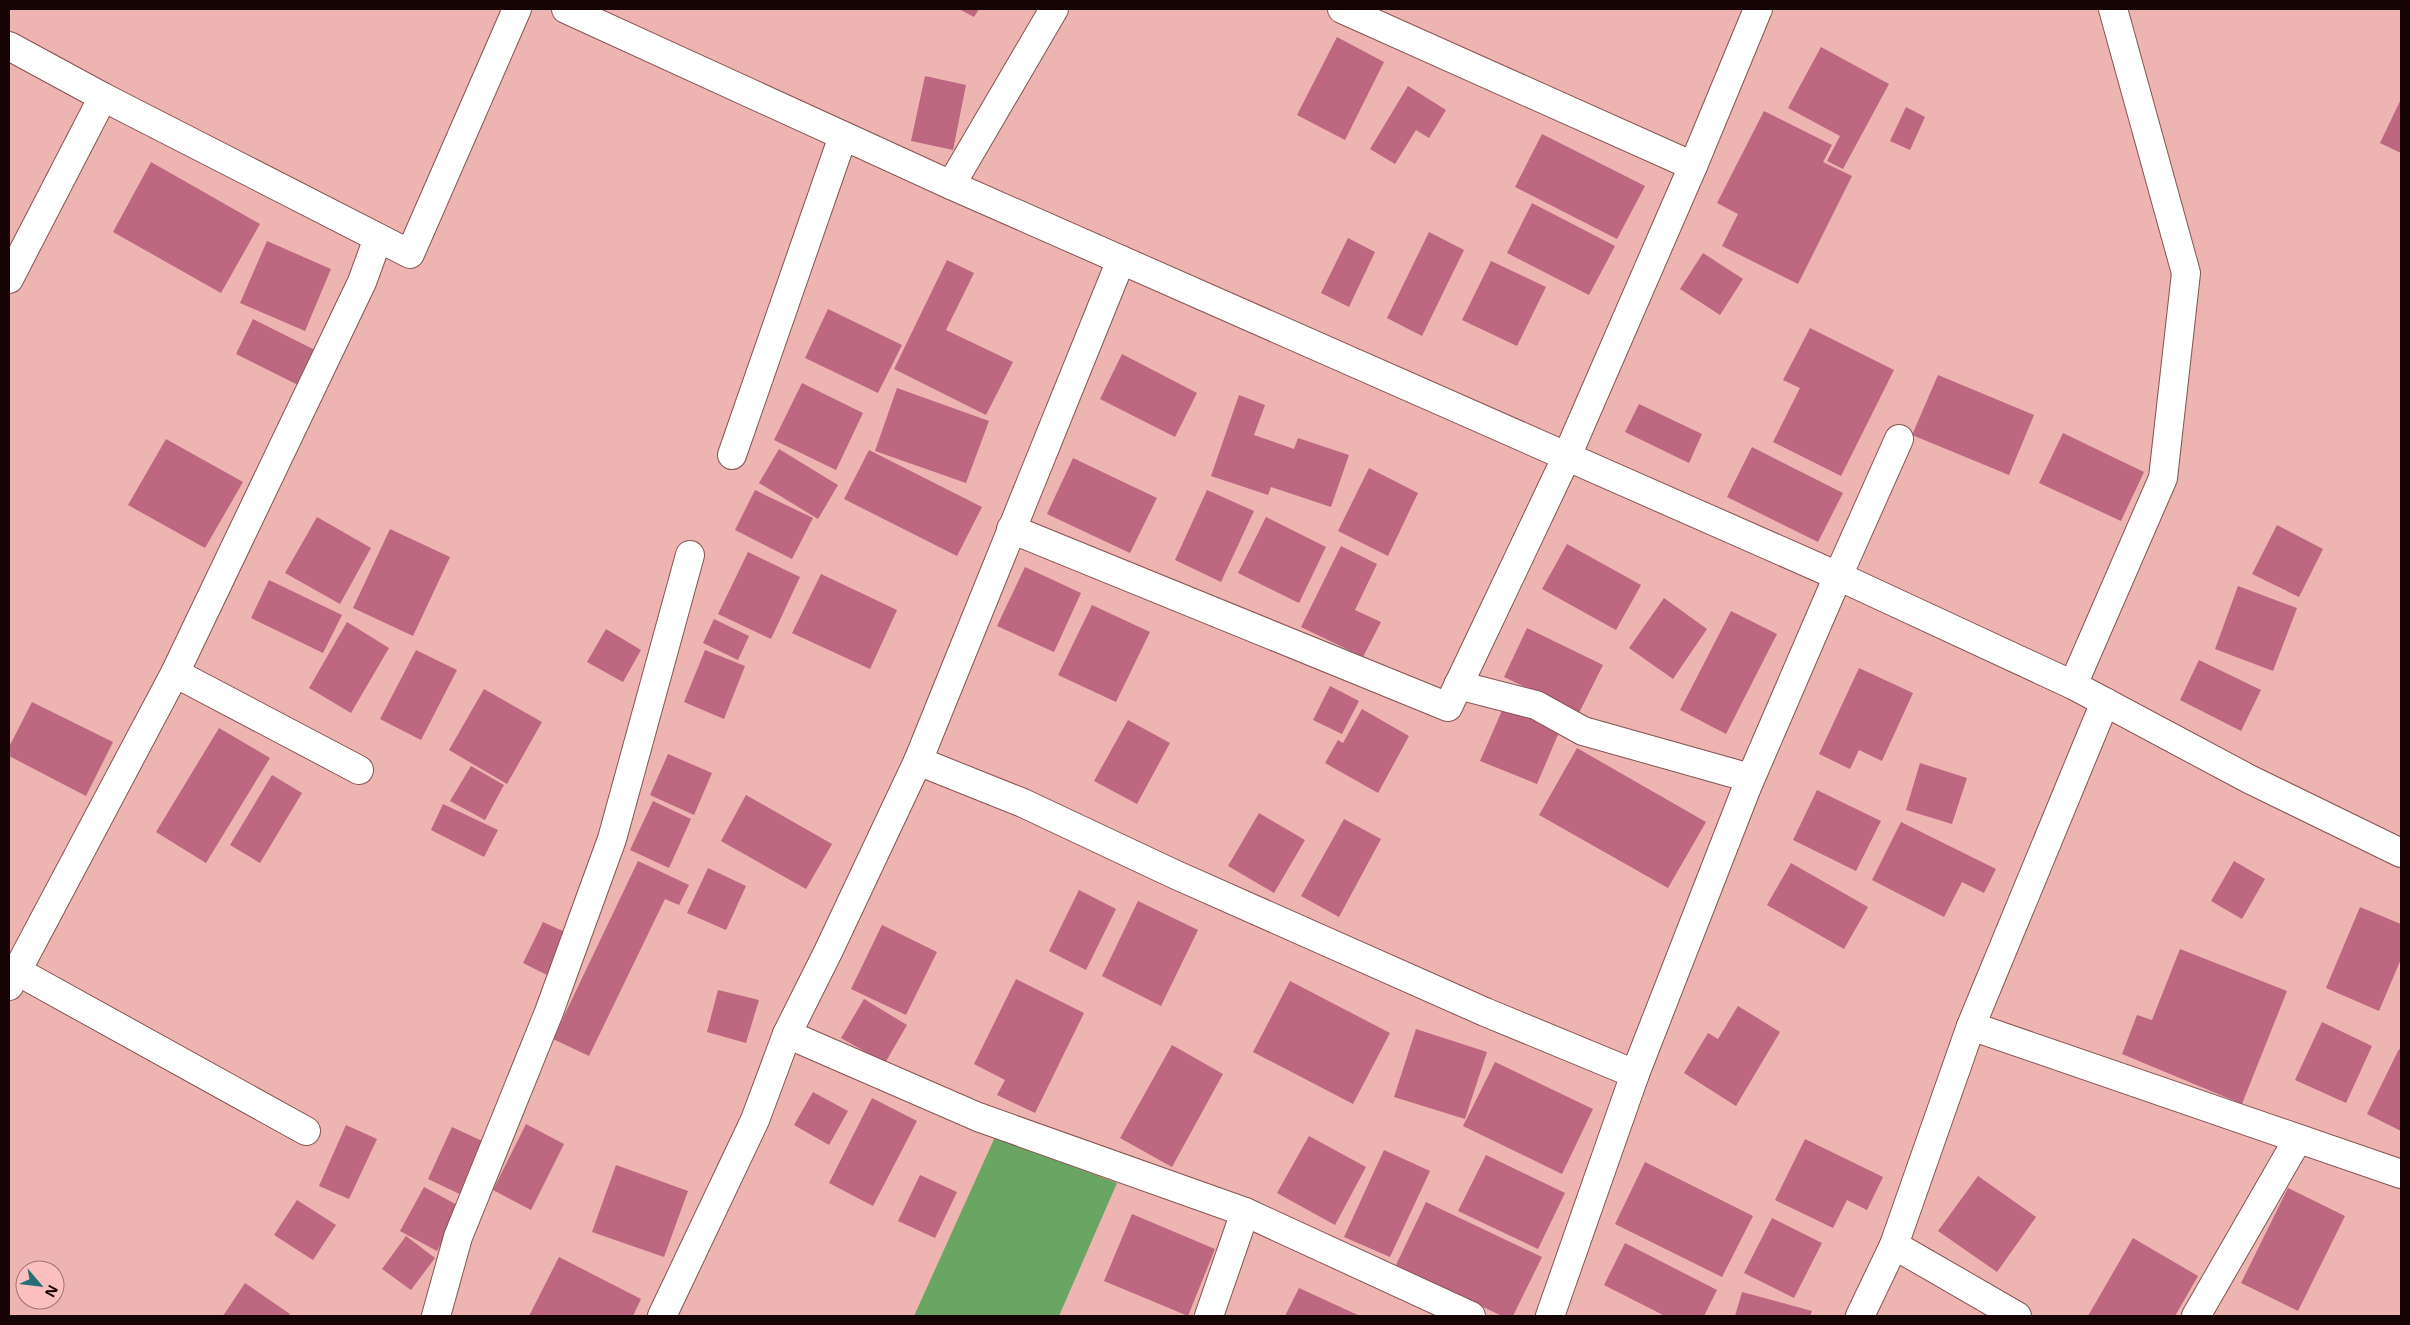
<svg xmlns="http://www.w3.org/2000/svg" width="2410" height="1325" font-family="'Noto Sans',sans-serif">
	<rect width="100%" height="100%" fill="#edb4b1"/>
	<path fill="#69a563" d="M 995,1137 L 1117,1183 L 1059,1316 L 914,1316 Z"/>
	<g fill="#be6781">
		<path d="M 959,9 L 979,9 L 974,17 Z"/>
		<path d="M 1337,37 L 1384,62 L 1345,140 L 1297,115 Z"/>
		<path d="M 1821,47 L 1889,84 L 1843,169 L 1827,161 L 1840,136 L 1788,108 Z"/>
		<path d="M 925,76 L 966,85 L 953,150 L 911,141 Z"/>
		<path d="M 1408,86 L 1446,110 L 1429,138 L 1416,130 L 1395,164 L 1370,149 Z"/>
		<path d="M 2401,99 L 2401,153 L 2380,143 Z"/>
		<path d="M 1906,107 L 1925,117 L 1910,150 L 1890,141 Z"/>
		<path d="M 1764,111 L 1832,145 L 1823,162 L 1852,176 L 1798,284 L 1722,246 L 1738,214 L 1717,203 Z"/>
		<path d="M 1542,134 L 1645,186 L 1617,239 L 1515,187 Z"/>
		<path d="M 151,162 L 260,224 L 221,293 L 113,232 Z"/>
		<path d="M 1532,203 L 1615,246 L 1589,295 L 1507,253 Z"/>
		<path d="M 1429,232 L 1464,250 L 1422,336 L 1387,318 Z"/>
		<path d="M 1348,238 L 1375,252 L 1349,307 L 1321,293 Z"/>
		<path d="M 267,241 L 331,269 L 305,331 L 240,303 Z"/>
		<path d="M 1703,253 L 1743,279 L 1720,315 L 1680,289 Z"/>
		<path d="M 947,260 L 974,273 L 946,330 L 1013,362 L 986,415 L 894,369 Z"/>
		<path d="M 1491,261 L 1546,287 L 1517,346 L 1462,320 Z"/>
		<path d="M 828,309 L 902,345 L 878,393 L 805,358 Z"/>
		<path d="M 253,319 L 323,354 L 306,389 L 236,354 Z"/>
		<path d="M 1810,328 L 1894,370 L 1841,476 L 1773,442 L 1800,388 L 1783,380 Z"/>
		<path d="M 1122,354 L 1197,393 L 1175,437 L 1100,399 Z"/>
		<path d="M 1938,375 L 2034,415 L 2009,475 L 1912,435 Z"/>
		<path d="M 802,383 L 863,413 L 836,470 L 774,440 Z"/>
		<path d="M 897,388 L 989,421 L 966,483 L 875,451 Z"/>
		<path d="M 1239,395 L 1265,405 L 1254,435 L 1294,449 L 1298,438 L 1349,455 L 1331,507 L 1271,487 L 1268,495 L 1211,476 Z"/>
		<path d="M 1639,404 L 1702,434 L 1689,463 L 1625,432 Z"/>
		<path d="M 2063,433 L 2144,472 L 2121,521 L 2039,483 Z"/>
		<path d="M 166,439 L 243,482 L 205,548 L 128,505 Z"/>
		<path d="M 1752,447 L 1843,493 L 1818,542 L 1727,497 Z"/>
		<path d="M 779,449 L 838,485 L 818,519 L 759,483 Z"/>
		<path d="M 869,450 L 982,507 L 957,556 L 844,499 Z"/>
		<path d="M 1073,458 L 1157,498 L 1130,553 L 1047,514 Z"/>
		<path d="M 1369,468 L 1418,493 L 1388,556 L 1338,531 Z"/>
		<path d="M 755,490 L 813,518 L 792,559 L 735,530 Z"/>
		<path d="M 1207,490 L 1254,511 L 1221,582 L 1175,560 Z"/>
		<path d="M 317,517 L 371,548 L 340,604 L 285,573 Z"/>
		<path d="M 1266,517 L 1326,547 L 1299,603 L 1238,573 Z"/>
		<path d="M 2277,525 L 2323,549 L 2299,597 L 2252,574 Z"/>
		<path d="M 390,529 L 450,557 L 413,636 L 353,608 Z"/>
		<path d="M 1567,544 L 1641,585 L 1616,630 L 1542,589 Z"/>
		<path d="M 1341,546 L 1377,564 L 1355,610 L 1381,622 L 1363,657 L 1301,627 Z"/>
		<path d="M 748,552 L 800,577 L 771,639 L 718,614 Z"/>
		<path d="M 1025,567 L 1081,593 L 1054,652 L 997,626 Z"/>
		<path d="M 821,574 L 897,610 L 870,669 L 792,633 Z"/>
		<path d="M 269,580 L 342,615 L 323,653 L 251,618 Z"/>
		<path d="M 2238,586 L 2297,608 L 2273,671 L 2215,649 Z"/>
		<path d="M 1664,598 L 1707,629 L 1673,679 L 1629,648 Z"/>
		<path d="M 1092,605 L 1150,632 L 1116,702 L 1058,675 Z"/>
		<path d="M 1731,611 L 1777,634 L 1726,734 L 1680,710 Z"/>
		<path d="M 714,619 L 749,636 L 738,660 L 703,643 Z"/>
		<path d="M 347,622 L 389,648 L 351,713 L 309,688 Z"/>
		<path d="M 1527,628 L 1603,665 L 1579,713 L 1504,677 Z"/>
		<path d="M 606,629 L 641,650 L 623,682 L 587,662 Z"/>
		<path d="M 416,650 L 457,670 L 421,740 L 380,719 Z"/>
		<path d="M 705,650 L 745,666 L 724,719 L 684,702 Z"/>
		<path d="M 2199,660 L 2261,690 L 2241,731 L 2180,700 Z"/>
		<path d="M 1859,668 L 1913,693 L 1882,761 L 1859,750 L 1850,769 L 1819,754 Z"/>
		<path d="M 1330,686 L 1359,701 L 1342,734 L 1313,720 Z"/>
		<path d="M 484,689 L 542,722 L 507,784 L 449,750 Z"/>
		<path d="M 32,702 L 113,742 L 86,796 L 9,756 L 9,747 Z"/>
		<path d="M 1504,706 L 1560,730 L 1537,784 L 1480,761 Z"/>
		<path d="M 1362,709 L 1409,736 L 1378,793 L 1325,763 L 1338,740 L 1343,743 Z"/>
		<path d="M 1128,720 L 1170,743 L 1137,804 L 1094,781 Z"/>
		<path d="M 219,728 L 270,758 L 206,863 L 156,832 Z"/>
		<path d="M 1577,748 L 1706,822 L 1668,888 L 1539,815 Z"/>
		<path d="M 668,754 L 712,773 L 694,815 L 650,795 Z"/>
		<path d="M 1920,763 L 1967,778 L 1952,824 L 1906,810 Z"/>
		<path d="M 471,766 L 504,785 L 485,820 L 450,801 Z"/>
		<path d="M 272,775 L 302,793 L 260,863 L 230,845 Z"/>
		<path d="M 1817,790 L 1881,821 L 1856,871 L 1793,840 Z"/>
		<path d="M 746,795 L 832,844 L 806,889 L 721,841 Z"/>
		<path d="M 653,801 L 691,819 L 669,868 L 630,850 Z"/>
		<path d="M 443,804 L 498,830 L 484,857 L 431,830 Z"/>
		<path d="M 1259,813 L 1305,840 L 1274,893 L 1228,866 Z"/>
		<path d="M 1344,819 L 1381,839 L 1339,917 L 1301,896 Z"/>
		<path d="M 1901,822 L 1996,869 L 1984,893 L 1962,882 L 1944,917 L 1872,880 Z"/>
		<path d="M 638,861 L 689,885 L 679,905 L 665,899 L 589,1056 L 553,1039 Z"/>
		<path d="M 2234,861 L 2265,879 L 2242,919 L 2211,901 Z"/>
		<path d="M 1791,863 L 1868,907 L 1844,949 L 1767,905 Z"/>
		<path d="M 708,868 L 746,886 L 726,930 L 687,913 Z"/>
		<path d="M 1079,890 L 1116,909 L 1086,970 L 1049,951 Z"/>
		<path d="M 1138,901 L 1198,930 L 1161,1006 L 1102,976 Z"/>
		<path d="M 2360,907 L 2401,924 L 2401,959 L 2379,1011 L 2326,988 Z"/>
		<path d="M 543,922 L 567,933 L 547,975 L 523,963 Z"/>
		<path d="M 882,925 L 937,952 L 906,1015 L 851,989 Z"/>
		<path d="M 2180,949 L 2287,991 L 2242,1104 L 2122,1054 L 2137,1015 L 2152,1020 Z"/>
		<path d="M 1016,979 L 1084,1013 L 1035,1113 L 997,1095 L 1005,1080 L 974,1064 Z"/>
		<path d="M 1290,981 L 1390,1033 L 1353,1104 L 1253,1052 Z"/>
		<path d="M 718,990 L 759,1000 L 746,1043 L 707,1032 Z"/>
		<path d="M 864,999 L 907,1025 L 885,1063 L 841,1038 Z"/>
		<path d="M 1738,1006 L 1780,1032 L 1736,1106 L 1684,1073 L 1708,1033 L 1718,1039 Z"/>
		<path d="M 2322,1022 L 2372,1046 L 2346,1103 L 2295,1080 Z"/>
		<path d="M 1416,1029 L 1487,1052 L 1465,1119 L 1394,1097 Z"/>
		<path d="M 1172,1045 L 1223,1074 L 1172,1167 L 1120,1138 Z"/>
		<path d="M 2399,1049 L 2401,1050 L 2401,1131 L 2367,1114 Z"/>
		<path d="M 1495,1062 L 1593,1109 L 1562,1174 L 1463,1126 Z"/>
		<path d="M 813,1092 L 848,1111 L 829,1145 L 794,1125 Z"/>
		<path d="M 872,1098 L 917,1121 L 873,1206 L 829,1183 Z"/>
		<path d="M 526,1124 L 564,1144 L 531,1210 L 493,1190 Z"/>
		<path d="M 346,1125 L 377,1139 L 349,1199 L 319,1186 Z"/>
		<path d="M 452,1127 L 491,1145 L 466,1197 L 428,1179 Z"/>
		<path d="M 1309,1136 L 1366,1167 L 1335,1225 L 1277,1193 Z"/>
		<path d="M 1805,1139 L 1883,1177 L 1867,1210 L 1847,1200 L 1833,1228 L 1775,1200 Z"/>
		<path d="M 1384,1150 L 1430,1171 L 1390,1257 L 1344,1237 Z"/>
		<path d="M 1486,1155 L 1565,1193 L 1538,1249 L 1458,1211 Z"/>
		<path d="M 1645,1162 L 1753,1216 L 1722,1277 L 1615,1224 Z"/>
		<path d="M 616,1165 L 688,1191 L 664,1257 L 592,1232 Z"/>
		<path d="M 920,1175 L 957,1192 L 935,1238 L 898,1221 Z"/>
		<path d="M 1978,1176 L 2036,1217 L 1997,1272 L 1938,1231 Z"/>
		<path d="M 424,1187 L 461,1207 L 437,1251 L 400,1231 Z"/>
		<path d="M 2288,1188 L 2345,1216 L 2298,1311 L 2241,1283 Z"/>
		<path d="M 297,1200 L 336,1225 L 313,1260 L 274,1235 Z"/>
		<path d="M 1426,1202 L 1542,1257 L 1513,1316 L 1502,1316 L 1396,1265 Z"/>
		<path d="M 1132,1214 L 1215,1249 L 1188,1316 L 1104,1281 Z"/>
		<path d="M 1772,1218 L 1822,1243 L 1794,1298 L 1744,1273 Z"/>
		<path d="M 406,1236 L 435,1258 L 411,1290 L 382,1269 Z"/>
		<path d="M 2133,1238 L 2198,1276 L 2175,1316 L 2088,1316 Z"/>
		<path d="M 1625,1243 L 1717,1290 L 1704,1316 L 1665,1316 L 1604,1285 Z"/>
		<path d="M 559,1257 L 641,1299 L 633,1316 L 529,1316 Z"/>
		<path d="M 245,1283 L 290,1314 L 288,1316 L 223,1316 Z"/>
		<path d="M 1299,1288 L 1360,1316 L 1285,1316 Z"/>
		<path d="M 1742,1292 L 1812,1311 L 1810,1316 L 1735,1316 Z"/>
	</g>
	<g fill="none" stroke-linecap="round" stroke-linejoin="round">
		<defs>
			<g id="street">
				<path d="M 566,9 L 951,185 L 1838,576 L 1899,439"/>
				<path d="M 1342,9 L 1693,166"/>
				<path d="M 9,46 L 103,97"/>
				<path d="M 951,185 L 1054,9"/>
				<path d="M 9,279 L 103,97 L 410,254 L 517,9"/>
				<path d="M 732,455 L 843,136"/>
				<path d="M 1011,529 L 1448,707 L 1567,456 L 1693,166 L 1758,9"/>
				<path d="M 175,673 L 359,770"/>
				<path d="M 1458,685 L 1536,705 L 1583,731 L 1750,778"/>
				<path d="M 2073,685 L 2163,478 L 2186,273 L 2113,9"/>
				<path d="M 918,761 L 1121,260"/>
				<path d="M 17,971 L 306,1131"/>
				<path d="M 9,986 L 175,673 L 362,282 L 378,238"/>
				<path d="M 1971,1026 L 2401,1174"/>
				<path d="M 787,1034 L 978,1117 L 1245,1212 L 1471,1316"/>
				<path d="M 1894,1245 L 2017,1316"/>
				<path d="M 436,1316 L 458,1237 L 549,1012 L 612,839 L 690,555"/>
				<path d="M 662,1316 L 755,1120 L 787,1034 L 828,952 L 918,761 L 1023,803 L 1174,874 L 1485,1012 L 1635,1074 L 1747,787 L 1838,576 L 2073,685 L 2249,779 L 2401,853"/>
				<path d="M 1209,1316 L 1245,1212"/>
				<path d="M 1550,1316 L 1635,1074"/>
				<path d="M 1860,1316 L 1894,1245 L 1971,1026 L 2105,702"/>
				<path d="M 2196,1316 L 2298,1139"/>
			</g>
		</defs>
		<use href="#street" stroke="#865452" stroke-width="30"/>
		<use href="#street" stroke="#fff" stroke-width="28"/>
	</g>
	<rect width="2410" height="1325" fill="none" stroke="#170505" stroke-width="20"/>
	<g transform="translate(40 1285) rotate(118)"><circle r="24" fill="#fbc0bd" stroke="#a07573"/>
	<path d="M0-4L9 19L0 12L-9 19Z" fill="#246f75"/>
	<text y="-8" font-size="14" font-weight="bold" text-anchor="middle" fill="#170505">N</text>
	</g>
</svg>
